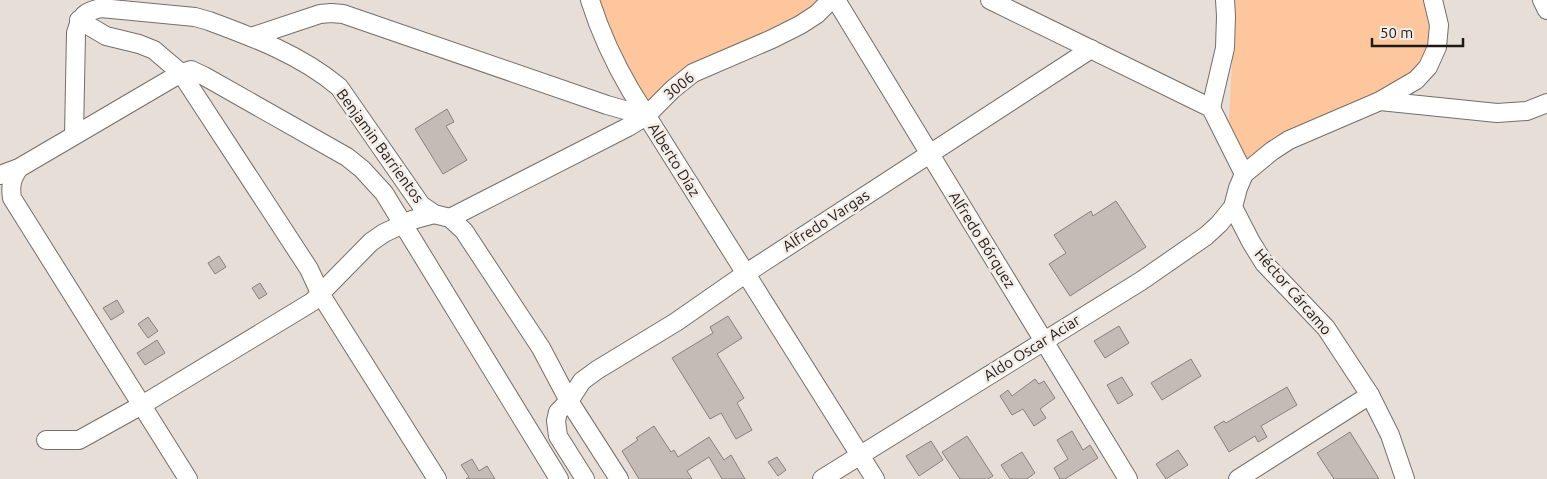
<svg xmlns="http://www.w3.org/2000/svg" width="1547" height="479" font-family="Ubuntu,sans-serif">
	<rect width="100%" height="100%" fill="#e7ded8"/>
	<g fill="#fec69c">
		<path d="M 599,0 L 820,0 L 796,20 L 685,69 L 673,77 L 648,104 L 615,48 Z"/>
		<path d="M 1232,0 L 1427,0 C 1431,18 1434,39 1425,56 C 1410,84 1366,99 1339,111 C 1318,120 1296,129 1275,139 L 1261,148 L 1244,162 L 1230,132 L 1229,120 L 1233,45 Z"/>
	</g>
	<g fill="#c4bbb6" stroke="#88817b">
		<path d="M 447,109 L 454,122 L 446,126 L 467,160 L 443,174 L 415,129 Z"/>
		<path d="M 1116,201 L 1146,247 L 1070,296 L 1049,264 L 1066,253 L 1054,235 L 1091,211 L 1093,216 Z"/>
		<path d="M 219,256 L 226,267 L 215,274 L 208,263 Z"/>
		<path d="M 260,283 L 267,294 L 259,299 L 252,288 Z"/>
		<path d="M 117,300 L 124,312 L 111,320 L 103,308 Z"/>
		<path d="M 728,316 L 742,338 L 717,354 L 744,398 L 737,403 L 752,430 L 736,439 L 721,413 L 710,419 L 672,358 L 713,333 L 710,327 Z"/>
		<path d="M 148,317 L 158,331 L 148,338 L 138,324 Z"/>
		<path d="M 1119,326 L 1129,343 L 1105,358 L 1094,341 Z"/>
		<path d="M 157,340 L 165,353 L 145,365 L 137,353 Z"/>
		<path d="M 1191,359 L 1201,376 L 1162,400 L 1151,383 Z"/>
		<path d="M 1122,377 L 1133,395 L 1118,404 L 1107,385 Z"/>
		<path d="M 1035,379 L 1039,384 L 1044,381 L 1055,398 L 1040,409 L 1046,418 L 1034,426 L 1023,409 L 1012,415 L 1000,396 L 1008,390 L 1012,396 Z"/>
		<path d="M 1287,387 L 1297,405 L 1261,426 L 1267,437 L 1258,442 L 1255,436 L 1229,452 L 1214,427 L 1224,421 L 1226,423 Z"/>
		<path d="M 654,426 L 671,452 L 674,450 L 678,457 L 709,437 L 724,460 L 731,455 L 745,479 L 722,479 L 709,457 L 687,471 L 692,479 L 639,479 L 622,451 L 638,440 L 636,438 Z"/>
		<path d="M 1072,431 L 1083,450 L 1090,445 L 1098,458 L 1065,479 L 1060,479 L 1054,468 L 1068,459 L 1057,440 Z"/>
		<path d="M 1350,432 L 1365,456 L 1379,479 L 1334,479 L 1317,453 Z"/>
		<path d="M 967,436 L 993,476 L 988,479 L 960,479 L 942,452 Z"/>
		<path d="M 931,441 L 943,460 L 919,476 L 906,456 Z"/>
		<path d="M 1178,450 L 1188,465 L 1166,479 L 1156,464 Z"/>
		<path d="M 1022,452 L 1035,473 L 1027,479 L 1010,479 L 1001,465 Z"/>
		<path d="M 777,457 L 786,470 L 778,476 L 768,462 Z"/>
		<path d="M 472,459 L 479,471 L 487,466 L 495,479 L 466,479 L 469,477 L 461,465 Z"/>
	</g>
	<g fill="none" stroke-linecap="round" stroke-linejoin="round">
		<defs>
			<g id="minor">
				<path d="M 590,0 C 600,32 614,62 631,91 L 875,479"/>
				<path d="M 836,0 L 1128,479"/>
				<path d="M 990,0 L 1211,108 L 1244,174"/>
				<path d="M 1542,0 L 1547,10"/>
				<path d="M 79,20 L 106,36 L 139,44 L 154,50 L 181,73 L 309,269 L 321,295 L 437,479"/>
				<path d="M 251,37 L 320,14 L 331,13 L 343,14 L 607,105 L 646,116"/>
				<path d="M 1380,101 L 1497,113 L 1527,111 L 1547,103"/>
				<path d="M 1211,108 L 1225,48 L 1226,16 L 1225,0"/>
				<path d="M 74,135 L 76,33 C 81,15 84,12 101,8 L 195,17 L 209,21 C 255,38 301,55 339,87 L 421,205 L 434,214 L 450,218 L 464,231 L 541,348 L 569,401 L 619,479"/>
				<path d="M 19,168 C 12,178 10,185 12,198 L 188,479"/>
				<path d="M 0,175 L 19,168 L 181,73 L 191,70 L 204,76 L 347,157 L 362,169 L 384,193 L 559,479"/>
				<path d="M 450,218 L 628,127 L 646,116 L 673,89 L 693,73 L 772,39 L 800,25 L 817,14 L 831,0"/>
				<path d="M 46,440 L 79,440 L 142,405 L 312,302 L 371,242 L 384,233 L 412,220 L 434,214"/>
				<path d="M 585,479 L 558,436 L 556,421 L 558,412 L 569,401 L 582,381 L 597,370 L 676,322 L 745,274 L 1091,49"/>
				<path d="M 822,479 L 1141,281 L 1206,236 L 1219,224 L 1233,207"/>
				<path d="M 1238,479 L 1370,395"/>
				<path d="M 1405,479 L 1390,435 L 1370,395 L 1326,328 L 1264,263 L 1251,242 L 1233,207 L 1238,188 L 1244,174 L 1272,151 L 1289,140 L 1380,101 L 1416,80 L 1428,67 L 1437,47 L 1439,25 L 1433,0"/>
			</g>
		</defs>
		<use href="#minor" stroke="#756e69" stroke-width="20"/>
		<use href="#minor" stroke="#fff" stroke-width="18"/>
	</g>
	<g text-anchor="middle" stroke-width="5" stroke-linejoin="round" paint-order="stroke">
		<g font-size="15" fill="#1d1a18" stroke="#f4ece6">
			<text transform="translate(679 86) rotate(-39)" y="5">3006</text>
			<text transform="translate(380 146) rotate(54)" y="5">Benjamin Barrientos</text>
			<text transform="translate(674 160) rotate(58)" y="5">Alberto Díaz</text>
			<text transform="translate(826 221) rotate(-33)" y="5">Alfredo Vargas</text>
			<text transform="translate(982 240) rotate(58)" y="5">Alfredo Bórquez</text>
			<text transform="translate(1293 292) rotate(49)" y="5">Héctor Cárcamo</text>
			<text transform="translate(1032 348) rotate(-32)" y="5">Aldo Oscar Aciar</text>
		</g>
	</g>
	<path d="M1372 38v8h91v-8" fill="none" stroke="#1d1a18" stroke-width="2.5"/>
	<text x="1380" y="38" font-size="15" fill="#1d1a18" stroke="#f4ece6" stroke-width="4" paint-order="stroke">50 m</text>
</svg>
